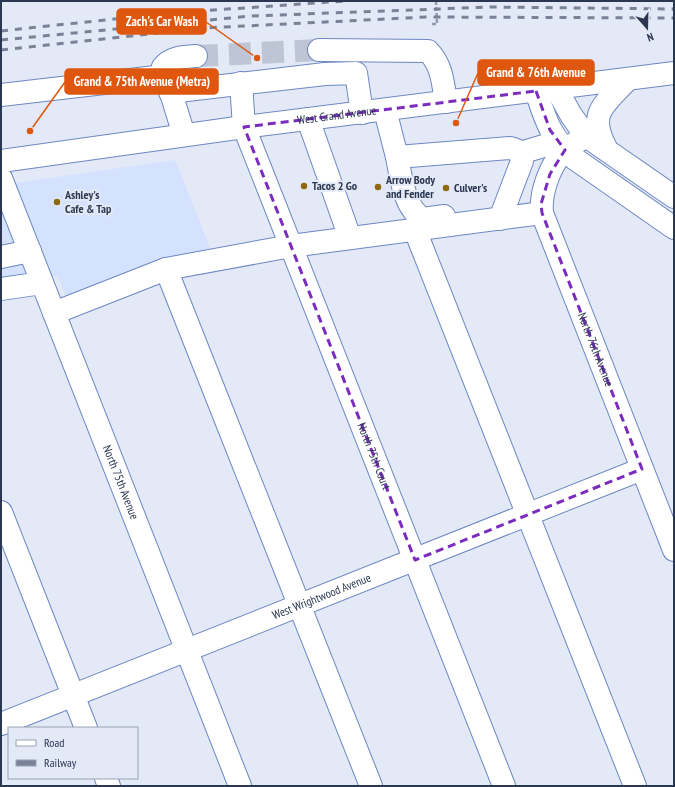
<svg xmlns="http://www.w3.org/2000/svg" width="675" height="787" font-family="'PT Sans Narrow',sans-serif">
	<rect width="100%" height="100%" fill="#e3e9f6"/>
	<path fill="#d4e1ff" d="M 175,160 L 210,248 L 68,302 L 58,276 L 1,285 L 1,185 Z"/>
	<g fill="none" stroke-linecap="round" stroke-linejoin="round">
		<path stroke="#bec5d5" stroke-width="22" stroke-dasharray="22 11" stroke-linecap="butt" d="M 196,56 L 319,50"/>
		<defs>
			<g id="minor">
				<path d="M 319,50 L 428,51 C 442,65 443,83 446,102"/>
				<path id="s1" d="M 241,83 L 244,127 L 504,786"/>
				<path d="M 556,88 L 571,115 L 586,136 L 674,197"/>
				<path d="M 536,91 C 546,121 550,137 575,159 L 674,228"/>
				<path d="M 170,92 L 325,74 L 356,73 L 362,113"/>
				<path d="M 1,95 L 164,76"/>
				<path d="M 385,110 L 397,157 L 510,148 C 519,150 520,152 522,161 L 500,219"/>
				<path d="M 308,119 L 350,238"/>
				<path d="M 184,135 L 163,67 C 171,57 183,57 196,56"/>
				<path id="s2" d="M 586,136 C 579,141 571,145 565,150 C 550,164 540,193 542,213 L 674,550"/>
				<path d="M 607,150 C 587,113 603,106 628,79"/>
				<path d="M 520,153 L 557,142"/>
				<path d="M 397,157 C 401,177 404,208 423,219 L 444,216"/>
				<path id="s3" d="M 1,178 L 240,786"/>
				<path d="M 415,230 L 635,786"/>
				<path d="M 1,257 L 30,251"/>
				<path d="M 166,269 L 371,786"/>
				<path d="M 1,289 L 42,283"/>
				<path d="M 54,313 L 166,269 L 291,246 L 542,213"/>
				<path d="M 1,512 L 86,728"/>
				<path id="s4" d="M 1,724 L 642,469"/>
				<path d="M 106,778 L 109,786"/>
			</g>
			<g id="major">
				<path id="s5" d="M 1,161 L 244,127 L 674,73"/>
			</g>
		</defs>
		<use href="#minor" stroke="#6c87c3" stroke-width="24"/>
		<use href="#major" stroke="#6c87c3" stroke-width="24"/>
		<path stroke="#939bae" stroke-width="2.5" stroke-dasharray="4 2" stroke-linecap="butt" d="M 432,24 L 437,24 L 436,1"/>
		<use href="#minor" stroke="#fff" stroke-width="22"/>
		<use href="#major" stroke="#fff" stroke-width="22"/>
		<g stroke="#798297" stroke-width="3" stroke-dasharray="7 7" stroke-linecap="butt">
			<path d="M 1,31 L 171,13 L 345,1"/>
			<path d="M 1,40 L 251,16 L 491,7 L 674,9"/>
			<path d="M 1,50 L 204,28 L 426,17 L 674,18"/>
		</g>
	</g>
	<path fill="none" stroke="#7b2cbf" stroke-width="3" stroke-dasharray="8 5" stroke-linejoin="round" d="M 536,91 L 550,130 L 565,150 L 550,174 L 541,204 L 542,213 L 642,469 L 415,560 L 244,127 Z"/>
	<g fill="#8d6b0d" stroke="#e3e9f6" stroke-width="1.5">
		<circle cx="304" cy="186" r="4"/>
		<circle cx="378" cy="187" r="4"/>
		<circle cx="446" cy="188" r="4"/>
		<circle cx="57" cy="202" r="4"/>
	</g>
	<g text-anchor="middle" stroke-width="4" stroke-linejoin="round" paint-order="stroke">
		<g font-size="12" fill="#2b3751" stroke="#e3e9f6">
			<text dy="4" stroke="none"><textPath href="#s5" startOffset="339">West Grand Avenue</textPath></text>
			<text dy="4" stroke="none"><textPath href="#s2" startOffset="241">North 76th Avenue</textPath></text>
			<text dy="4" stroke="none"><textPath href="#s1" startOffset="398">North 75th Court</textPath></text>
			<text dy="4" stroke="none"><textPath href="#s3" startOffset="327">North 75th Avenue</textPath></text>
			<text dy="4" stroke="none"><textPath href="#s4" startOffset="345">West Wrightwood Avenue</textPath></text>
		</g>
		<g font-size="12" font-weight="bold" fill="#2b3751" stroke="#e3e9f6" text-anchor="start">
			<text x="386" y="184">Arrow Body<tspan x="386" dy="14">and Fender</tspan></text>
			<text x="312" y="190">Tacos 2 Go</text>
			<text x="454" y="192">Culver's</text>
			<text x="65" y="199">Ashley's<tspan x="65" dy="14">Cafe &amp; Tap</tspan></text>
		</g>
	</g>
	<path fill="none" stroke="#df570f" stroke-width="1.5" d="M257 58L206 22M456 123L478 73M30 131L65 82"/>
	<g fill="#df570f" stroke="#e3e9f6" stroke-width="1.5">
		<circle cx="257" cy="58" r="4"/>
		<circle cx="456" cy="123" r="4"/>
		<circle cx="30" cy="131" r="4"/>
	</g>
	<g fill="#df570f" stroke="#df570f" stroke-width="1.5">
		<rect x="117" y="9" width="89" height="25" rx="4"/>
		<rect x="478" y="60" width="116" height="25" rx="4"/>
		<rect x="65" y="69" width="153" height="25" rx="4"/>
	</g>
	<g font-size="13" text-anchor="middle" font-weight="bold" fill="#fff">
		<text x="162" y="26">Zach's Car Wash</text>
		<text x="536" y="77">Grand &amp; 76th Avenue</text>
		<text x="142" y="86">Grand &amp; 75th Avenue (Metra)</text>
	</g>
	<rect width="675" height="787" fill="none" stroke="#2b3751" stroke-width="4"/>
	<rect x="8" y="727" width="130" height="52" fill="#e3e9f6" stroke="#99a2b4"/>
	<rect x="16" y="740" width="20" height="6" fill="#ffffff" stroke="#99a2b4"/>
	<text x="44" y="747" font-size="12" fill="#2b3751">Road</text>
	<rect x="16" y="760" width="20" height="6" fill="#798297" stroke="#99a2b4"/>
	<text x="44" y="767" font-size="12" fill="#2b3751">Railway</text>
	<g transform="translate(647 28) rotate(160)" stroke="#e3e9f6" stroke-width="3" paint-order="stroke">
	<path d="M0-3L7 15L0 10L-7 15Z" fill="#2b3751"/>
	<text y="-6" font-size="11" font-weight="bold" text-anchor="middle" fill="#2b3751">N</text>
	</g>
</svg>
